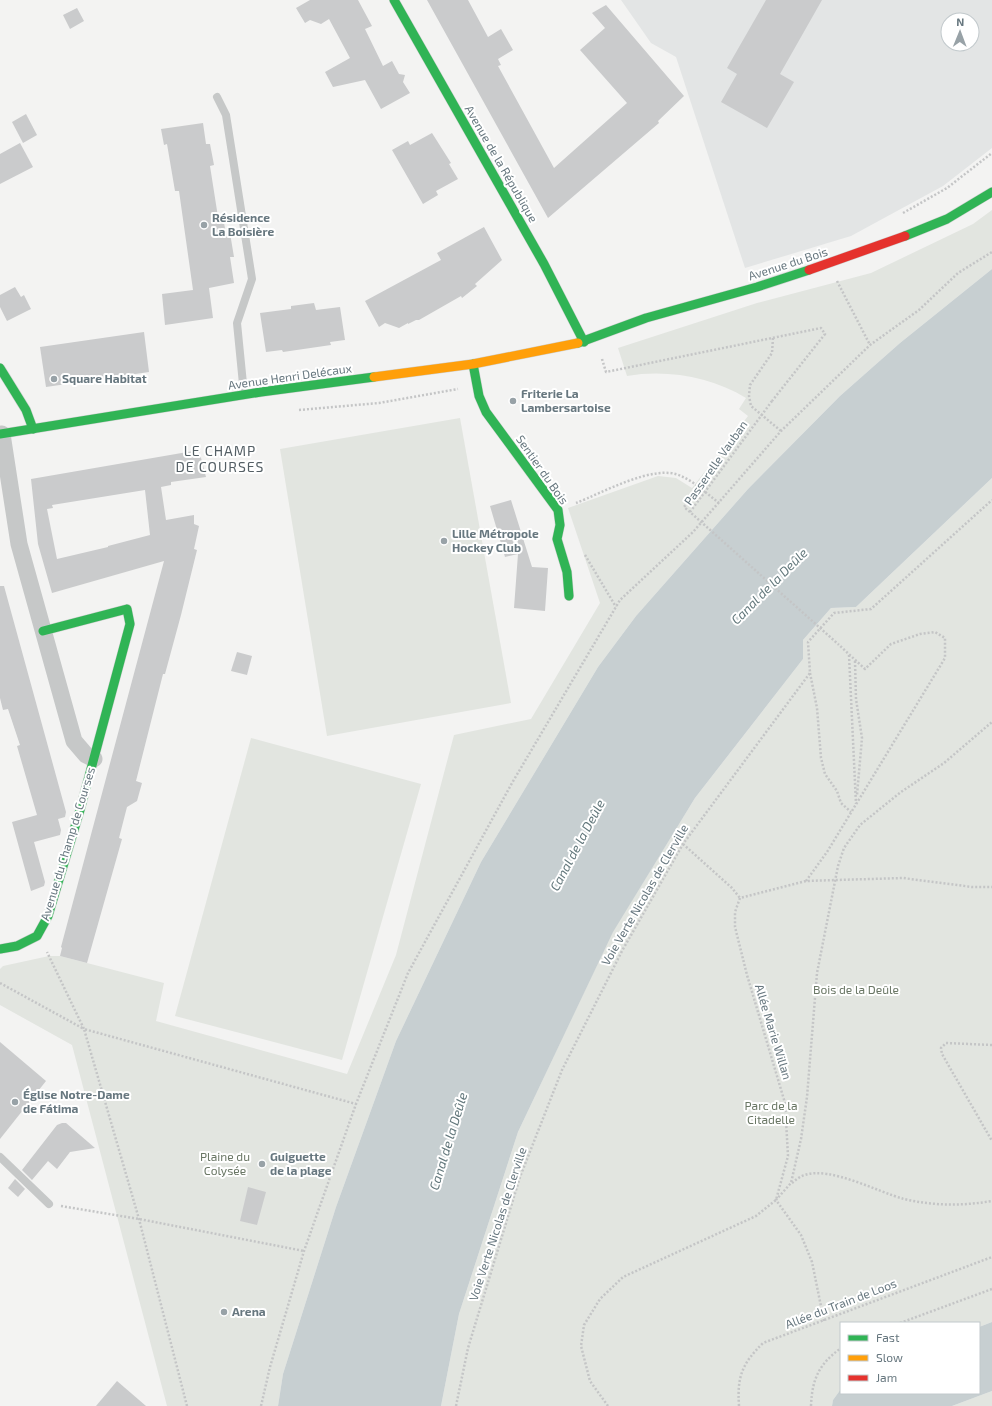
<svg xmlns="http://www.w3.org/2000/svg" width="992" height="1406" font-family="'Exo 2',sans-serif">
	<rect width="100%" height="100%" fill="#f3f3f2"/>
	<path fill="#e3e5e5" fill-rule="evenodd" d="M 621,0 L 992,0 L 992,148 L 943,186 L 851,236 L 745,268 L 676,57 L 651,43 ZM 948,20 L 972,20 L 972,44 L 948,44 Z"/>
	<g fill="#e2e5e0">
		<path d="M 992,210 L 992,269 L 900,343 L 840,396 L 748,489 L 636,616 L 598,667 L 481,862 L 396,1041 L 336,1207 L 283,1374 L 278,1406 L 167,1406 L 72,1045 L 0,1005 L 0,969 L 3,966 L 49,956 L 60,956 L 164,983 L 156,1021 L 347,1074 L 396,955 L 454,735 L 531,719 L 600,603 L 568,508 L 658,476 L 676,478 L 692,488 L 748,416 L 739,409 L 746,398 C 712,377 667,369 627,376 L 618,348 L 757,303 L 871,273 L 973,224 Z"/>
		<path d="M 460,418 L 511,703 L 327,736 L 280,449 Z"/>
		<path d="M 992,478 L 992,1322 L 979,1327 L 979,1323 L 841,1323 L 841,1389 L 833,1400 L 832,1406 L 441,1406 L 459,1314 L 518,1132 L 613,931 L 695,798 L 803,659 L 803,640 L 831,608 L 856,607 Z"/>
		<path d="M 251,738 L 421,784 L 342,1060 L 175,1016 Z"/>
		<path d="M 992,1391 L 992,1406 L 952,1406 Z"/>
	</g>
	<g fill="#c7cfd1">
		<path d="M 992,269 L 992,478 L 856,607 L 831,608 L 803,640 L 803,659 L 695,798 L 613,932 L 518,1132 L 459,1314 L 441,1406 L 278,1406 L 283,1374 L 336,1207 L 396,1041 L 481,862 L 598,667 L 636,616 L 748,489 L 840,396 L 900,343 Z"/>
		<path d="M 992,1322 L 992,1391 L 952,1406 L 832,1406 L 833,1400 L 841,1389 L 841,1393 L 979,1393 L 979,1327 Z"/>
	</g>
	<g fill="#cacbcc" fill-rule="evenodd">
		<path d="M 310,0 L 358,0 L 372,26 L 365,29 L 383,66 L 392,61 L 399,74 L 405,75 L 403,82 L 410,93 L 381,109 L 365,80 L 333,87 L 325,72 L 350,58 L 329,19 L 321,24 L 310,20 L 305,23 L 296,8 Z"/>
		<path d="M 427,0 L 468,0 L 488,37 L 501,29 L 513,50 L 498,59 L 501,65 L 498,66 L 554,168 L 627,103 L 580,50 L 605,28 L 592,13 L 606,5 L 684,96 L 658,121 L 659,123 L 548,218 Z"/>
		<path d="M 766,0 L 822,0 L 780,74 L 794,82 L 767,128 L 721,102 L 737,74 L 727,68 Z"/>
		<path d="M 77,8 L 84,21 L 70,29 L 63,15 Z"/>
		<path d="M 26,114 L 37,135 L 23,143 L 12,122 Z"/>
		<path d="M 203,123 L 206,144 L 210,144 L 214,165 L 210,166 L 218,217 L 223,217 L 226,234 L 230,233 L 234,257 L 230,257 L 234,283 L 209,288 L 213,318 L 165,325 L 162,294 L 193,290 L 179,191 L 175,191 L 167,144 L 164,145 L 161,129 Z"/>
		<path d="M 432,133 L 451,163 L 449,164 L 458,179 L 436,191 L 438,195 L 423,204 L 392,150 L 408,141 L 410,145 Z"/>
		<path d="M 20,143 L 33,167 L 0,184 L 0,154 Z"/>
		<path d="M 484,227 L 502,260 L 475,284 L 477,286 L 462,298 L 461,296 L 419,320 L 416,320 L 408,324 L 408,323 L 399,328 L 385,323 L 379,327 L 365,301 L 441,260 L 437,253 Z"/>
		<path d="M 15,287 L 21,297 L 24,295 L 31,309 L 7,321 L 0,307 L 0,295 Z"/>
		<path d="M 314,303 L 316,310 L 340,307 L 345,340 L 330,342 L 331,345 L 283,352 L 282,350 L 266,352 L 260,313 L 291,309 L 291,306 Z"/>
		<path d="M 144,332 L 149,372 L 46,387 L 40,347 Z"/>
		<path d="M 199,450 L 206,477 L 171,482 L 171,485 L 161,487 L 166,520 L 194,515 L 194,524 L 199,526 L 194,549 L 197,550 L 181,615 L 165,674 L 163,674 L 136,781 L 142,783 L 137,801 L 127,807 L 119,838 L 122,839 L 87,963 L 60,956 L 62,948 L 61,947 L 164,561 L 52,593 L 38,544 L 31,479 ZM 145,490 L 150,535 L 108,546 L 108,547 L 57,559 L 47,509 L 53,508 L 52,505 Z"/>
		<path d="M 511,500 L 532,567 L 548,568 L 545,611 L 514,608 L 518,554 L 505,557 L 490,506 Z"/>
		<path d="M 0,586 L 4,586 L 66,812 L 65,817 L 58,819 L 61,830 L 60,835 L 34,842 L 45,882 L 44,886 L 31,891 L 12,822 L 37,815 L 17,746 L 20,745 L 8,709 L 3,710 L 0,698 Z"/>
		<path d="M 237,652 L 252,656 L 247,675 L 231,671 Z"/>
		<path d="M 0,1042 L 46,1081 L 0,1139 Z"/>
		<path d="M 62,1123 L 66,1123 L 95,1148 L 70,1152 L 57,1169 L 48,1161 L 32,1180 L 22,1170 L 57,1125 Z"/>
		<path d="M 15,1179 L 25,1189 L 18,1197 L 8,1188 Z"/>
		<path d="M 248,1187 L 266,1192 L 257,1225 L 240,1221 Z"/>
		<path d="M 117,1381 L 146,1406 L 96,1406 Z"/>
	</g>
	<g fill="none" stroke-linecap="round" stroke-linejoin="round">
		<defs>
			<g id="fast">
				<path d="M 394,0 L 544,264 L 584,342"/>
				<path d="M 905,236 L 947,219 L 992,192"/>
				<path d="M 578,343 L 646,318 L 757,287 L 809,270"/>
				<path d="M 473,364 L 479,396 L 486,412 L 558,510 L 560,525 L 557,539 L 567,572 L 569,596"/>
				<path d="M 0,368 L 26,410 L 33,429"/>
				<path d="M 0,434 L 261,392 L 374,377"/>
				<path d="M 0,949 L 17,946 L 37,936 L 48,916 L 80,810 L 130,624 L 127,609 L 43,631"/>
			</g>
			<path id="slow" d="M 374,377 L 473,364 L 578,343"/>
			<path id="jam" d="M 809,270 L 905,236"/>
		</defs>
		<use href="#fast" stroke="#cfd0d0" stroke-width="10"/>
		<use href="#slow" stroke="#cfd0d0" stroke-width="10"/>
		<use href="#jam" stroke="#cfd0d0" stroke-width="10"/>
		<g stroke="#c4c5c6" stroke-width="2.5" stroke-dasharray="2 2" stroke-linecap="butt">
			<path d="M 903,213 L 947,188 L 992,153"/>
			<path d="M 837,281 L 870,345"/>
			<path d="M 773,338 L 772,353 L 750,385 L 749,396 L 751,406 L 781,431"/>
			<path d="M 602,359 L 606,372 L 821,328 L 825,334 L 772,401"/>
			<path d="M 299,410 L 379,403 L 458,389"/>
			<path d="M 576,503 C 602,493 655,463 681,476 C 695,482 707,494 719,503"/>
			<path d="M 690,512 L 684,507 L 699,488"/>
			<path d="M 585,555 L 616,607"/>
			<path d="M 849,655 L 856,804"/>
			<path d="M 855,661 L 856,699 L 862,738 L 857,795"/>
			<path d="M 810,673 L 817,708 L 821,758 L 825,774 L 837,791 L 841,803 L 851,812"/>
			<path d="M 683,844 L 732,888 L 740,898"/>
			<path d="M 806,881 L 827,852 L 945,658 L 945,638 L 935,632 L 920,634 L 891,644 L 865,669 L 838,644"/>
			<path d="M 0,983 L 84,1029 L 47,952"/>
			<path d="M 992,1045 L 946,1043 L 941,1048 L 942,1054 L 992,1141"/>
			<path d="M 792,1183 C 796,1180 800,1176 805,1175 C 830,1166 878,1192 904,1199 C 934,1206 962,1206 992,1201"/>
			<path d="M 61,1206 L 139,1219 L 304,1251"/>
			<path d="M 824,1321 L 812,1262 L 801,1235 L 776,1200 L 791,1183 L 801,1139 L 807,1097 L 817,973 L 838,866 L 844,848 L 860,825 L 901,792 L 944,763 L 992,722"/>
			<path d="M 900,1323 L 992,1289"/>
			<path d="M 187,1406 L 139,1219 L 84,1029 L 356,1104"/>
			<path d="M 261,1406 L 270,1367 L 304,1251 L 356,1104 L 408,973 L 512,783 L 620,600 L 693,532 L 781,431 L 870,345 L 919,310 L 958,273 L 992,252"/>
			<path d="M 456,1406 L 468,1348 L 520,1177 L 562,1070 L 622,951 L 683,844 L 810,673 L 808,642 L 834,613 L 871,609 L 992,500"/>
			<path d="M 608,1406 L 590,1381 L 581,1346 L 584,1325 L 600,1299 L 623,1277 L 756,1216 L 776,1200 L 788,1156 L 785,1103 L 747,975 L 735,927 L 735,912 L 740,898 L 806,881 L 837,880 L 903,878 L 972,887 L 992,887"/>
			<path d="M 739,1406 C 737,1376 742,1364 763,1343 L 992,1257"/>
			<path d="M 811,1406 C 812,1379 819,1364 841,1348"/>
		</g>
		<g stroke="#c6c8c8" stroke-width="8">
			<path d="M 217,97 L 226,115 L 252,279 L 237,323 L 244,394"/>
			<path d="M 0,1157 L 49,1204"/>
		</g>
		<path stroke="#c6c8c8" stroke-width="17" d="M 2,434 L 19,544 L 74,741 L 86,755 L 94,759"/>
		<use href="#fast" stroke="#30b455" stroke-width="9"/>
		<use href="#slow" stroke="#ff9f0a" stroke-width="9"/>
		<use href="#jam" stroke="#e5322d" stroke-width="9"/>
		<path stroke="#c4c5c6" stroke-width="2.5" stroke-dasharray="2 2" stroke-linecap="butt" d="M 772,401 L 690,512 L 838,644"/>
	</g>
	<g fill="#98a2a7" stroke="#fff" stroke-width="1.5">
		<circle cx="204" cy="225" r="4"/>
		<circle cx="54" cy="379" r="4"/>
		<circle cx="513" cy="401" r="4"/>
		<circle cx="444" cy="541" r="4"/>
		<circle cx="15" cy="1102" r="4"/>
		<circle cx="262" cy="1164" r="4"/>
		<circle cx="224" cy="1312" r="4"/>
	</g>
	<g text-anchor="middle" stroke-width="4" stroke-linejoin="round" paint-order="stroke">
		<g font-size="12" fill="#67777f" stroke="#fff">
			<text transform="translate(501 164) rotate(60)" y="4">Avenue de la République</text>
			<text transform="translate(788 264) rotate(-18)" y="4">Avenue du Bois</text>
			<text transform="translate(290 377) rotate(-8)" y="4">Avenue Henri Delécaux</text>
			<text transform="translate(716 463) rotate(-55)" y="4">Passerelle Vauban</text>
			<text transform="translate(542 470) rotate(55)" y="4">Sentier du Bois</text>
			<text transform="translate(68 844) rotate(-73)" y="4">Avenue du Champ de Courses</text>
			<text transform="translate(645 895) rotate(-60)" y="4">Voie Verte Nicolas de Clerville</text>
			<text transform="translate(773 1032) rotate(73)" y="4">Allée Marie Willan</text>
			<text transform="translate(498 1224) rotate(-72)" y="4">Voie Verte Nicolas de Clerville</text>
			<text transform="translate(841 1304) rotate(-21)" y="4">Allée du Train de Loos</text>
		</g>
		<g font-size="12" font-weight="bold" fill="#67777f" stroke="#fff" text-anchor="start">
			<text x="212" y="222">Résidence<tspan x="212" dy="14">La Boisière</tspan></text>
			<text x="62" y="383">Square Habitat</text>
			<text x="521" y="398">Friterie La<tspan x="521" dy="14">Lambersartoise</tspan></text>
			<text x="452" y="538">Lille Métropole<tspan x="452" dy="14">Hockey Club</tspan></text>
			<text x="23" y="1099">Église Notre-Dame<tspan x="23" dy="14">de Fátima</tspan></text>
			<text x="270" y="1161">Guiguette<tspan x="270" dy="14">de la plage</tspan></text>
			<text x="232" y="1316">Arena</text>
		</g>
		<g font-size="12" fill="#6a7765" stroke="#fff">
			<text x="856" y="994">Bois de la Deûle</text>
			<text x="771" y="1110">Parc de la<tspan x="771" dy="14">Citadelle</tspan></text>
			<text x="225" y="1161">Plaine du<tspan x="225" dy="14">Colysée</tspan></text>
		</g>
		<g font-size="13" font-style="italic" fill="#63787c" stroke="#fff">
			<text transform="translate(769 586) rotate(-45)" y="5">Canal de la Deûle</text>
			<text transform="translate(577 845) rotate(-62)" y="5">Canal de la Deûle</text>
			<text transform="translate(448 1141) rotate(-73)" y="5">Canal de la Deûle</text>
		</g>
		<g font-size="14" letter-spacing="1" fill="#545f65" stroke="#fff">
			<text x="220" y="456">LE CHAMP<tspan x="220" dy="16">DE COURSES</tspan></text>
		</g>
	</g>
	<rect x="840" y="1322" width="140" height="72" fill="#ffffff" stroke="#c2c9cc"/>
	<rect x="848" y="1335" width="20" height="6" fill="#30b455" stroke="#c2c9cc"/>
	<text x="876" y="1342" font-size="12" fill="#67777f">Fast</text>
	<rect x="848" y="1355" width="20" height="6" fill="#ff9f0a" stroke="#c2c9cc"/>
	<text x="876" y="1362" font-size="12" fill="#67777f">Slow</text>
	<rect x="848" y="1375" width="20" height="6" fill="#e5322d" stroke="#c2c9cc"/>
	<text x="876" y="1382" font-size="12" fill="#67777f">Jam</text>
	<g transform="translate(960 32) rotate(1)"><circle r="19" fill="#ffffff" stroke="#c2c9cc"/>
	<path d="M0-3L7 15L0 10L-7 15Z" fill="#98a2a7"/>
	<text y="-6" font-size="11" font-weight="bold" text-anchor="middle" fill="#67777f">N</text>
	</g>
</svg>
